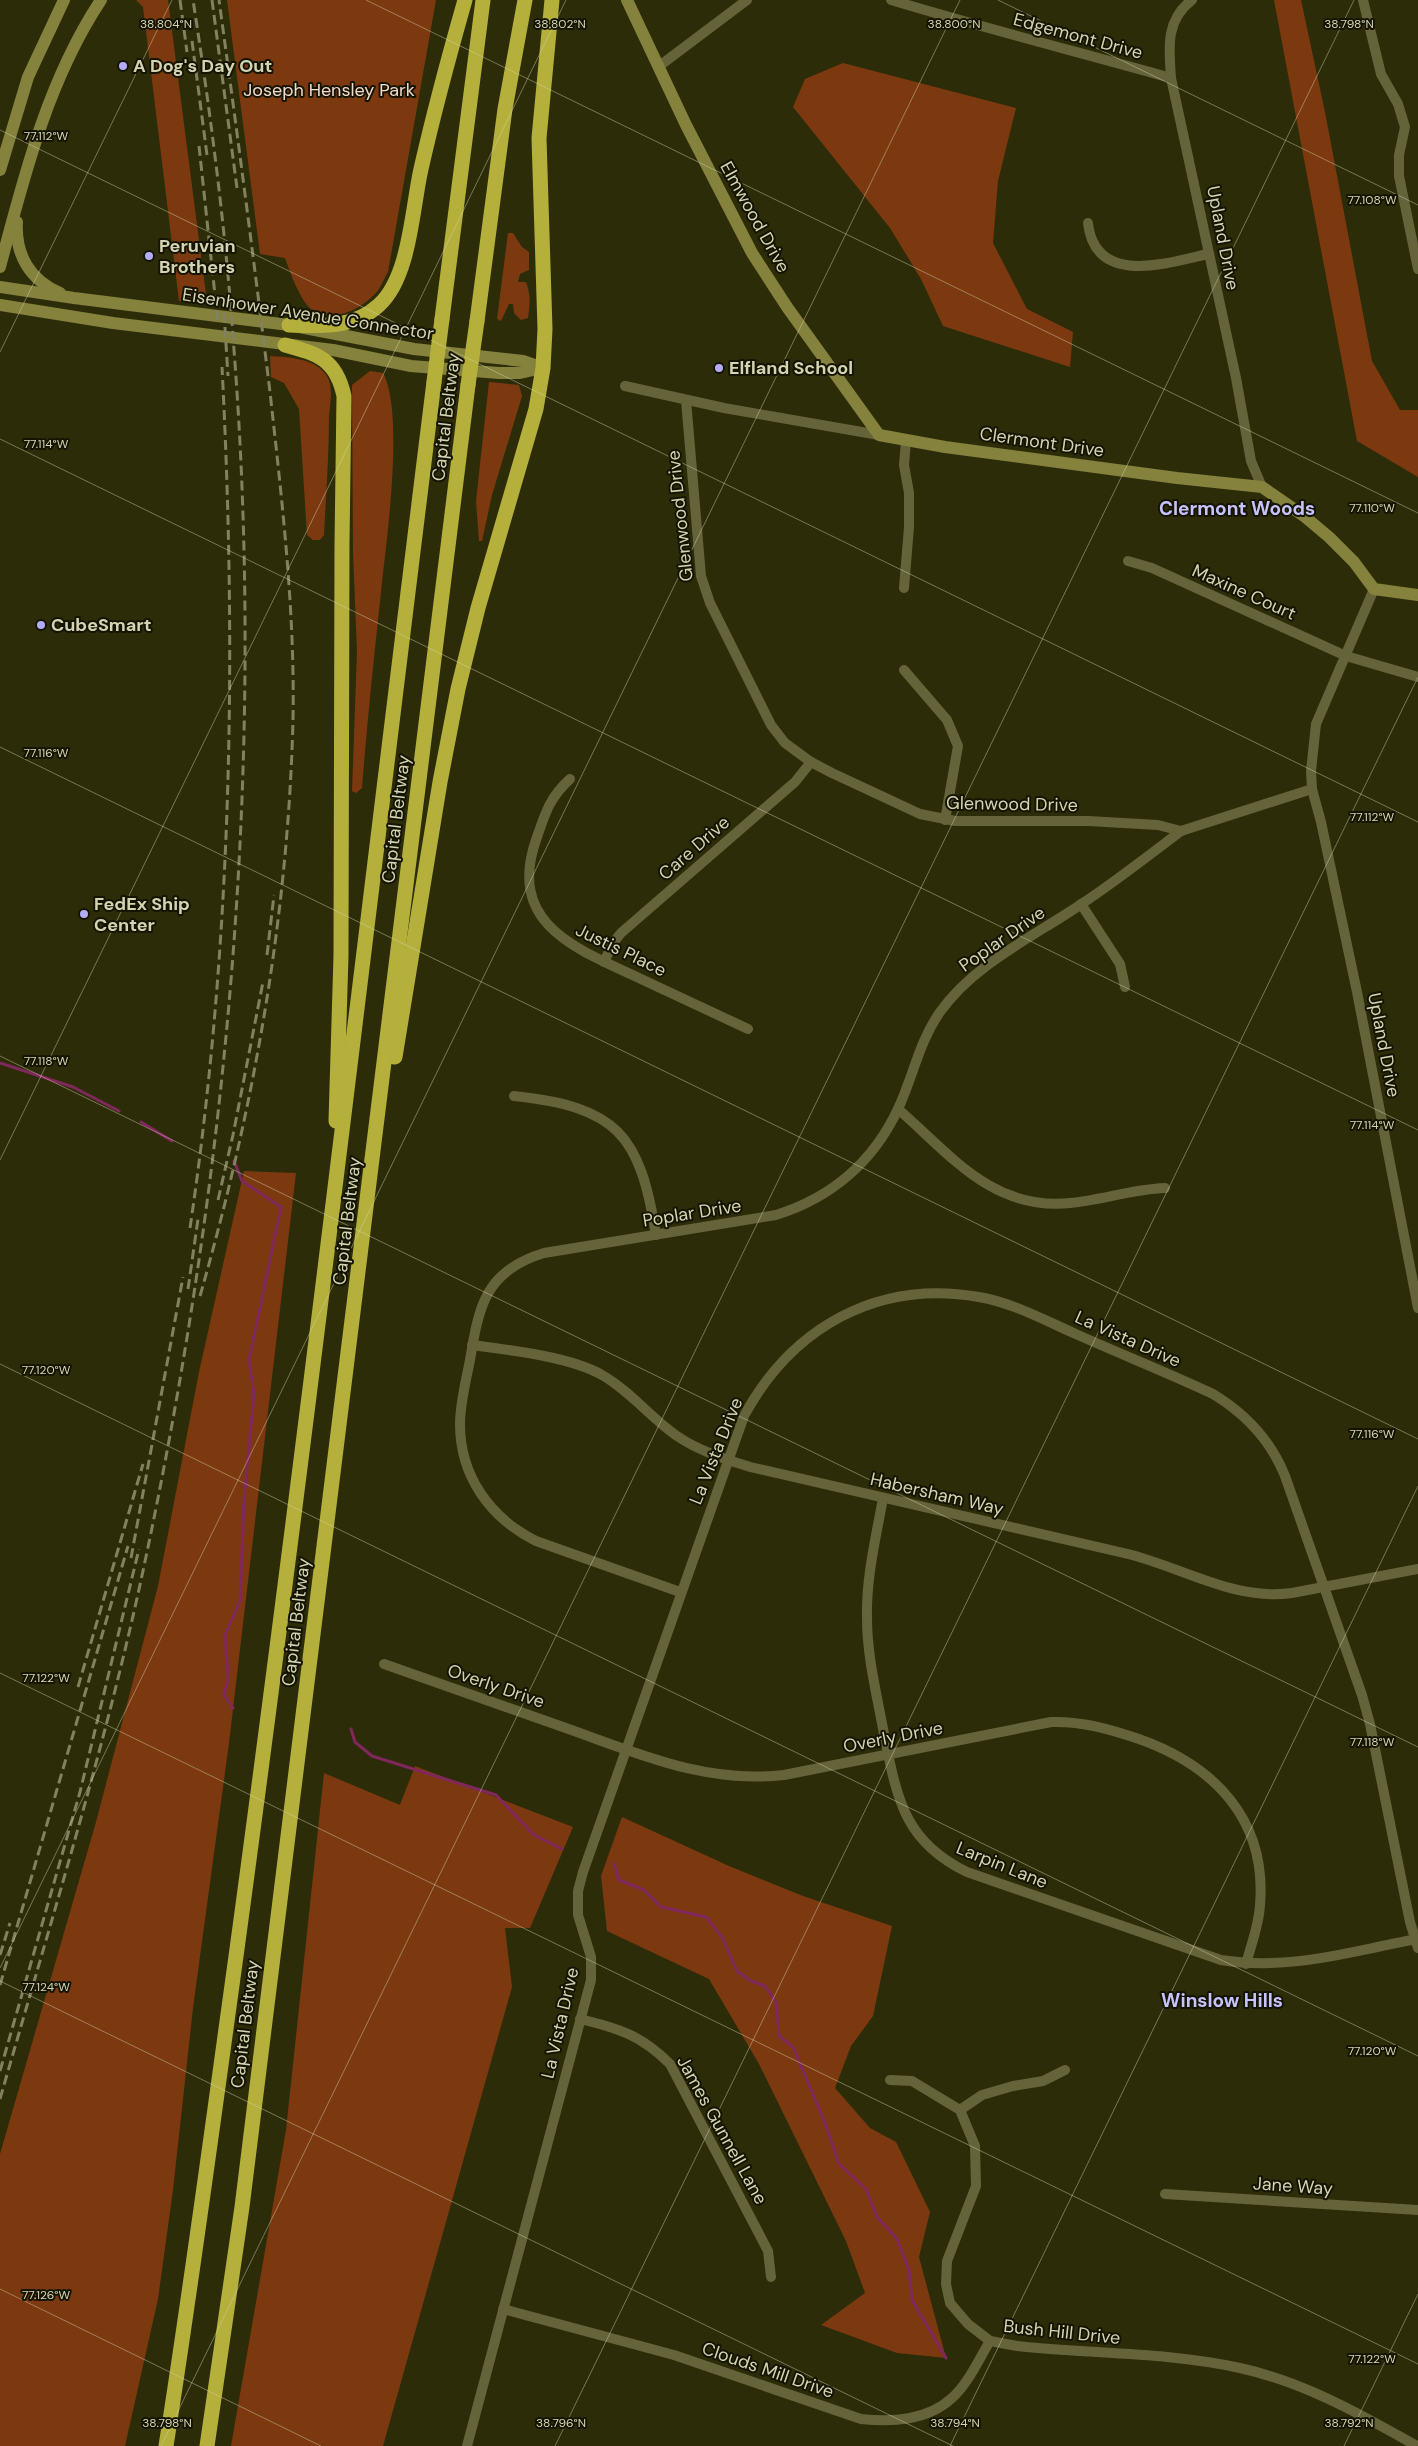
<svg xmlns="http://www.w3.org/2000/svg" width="1418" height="2446" font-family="'DM Sans',sans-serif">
	<rect width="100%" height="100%" fill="#2d2c09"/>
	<g fill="#7c3910">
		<path d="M 136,0 L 168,0 L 207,302 L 179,301 L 143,7 Z"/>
		<path d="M 227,0 L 436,0 L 388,272 C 385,277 382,284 379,289 C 366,307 331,326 311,309 C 300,300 290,272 285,258 L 260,254 Z"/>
		<path d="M 1274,0 L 1301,0 L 1325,112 L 1372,361 L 1400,410 L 1418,410 L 1418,477 L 1357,441 Z"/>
		<path d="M 843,63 L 1016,108 L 998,181 L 993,243 L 1027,309 L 1073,332 L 1070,367 L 943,326 L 921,279 L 890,228 L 793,107 L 805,79 Z"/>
		<path d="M 508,233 L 513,233 L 522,247 L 529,252 L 529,270 L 520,274 L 518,282 L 526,282 C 531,295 530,305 528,318 L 521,320 L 514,313 L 513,304 L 509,304 L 501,321 L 497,319 Z"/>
		<path d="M 270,356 C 288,357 318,358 328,378 C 333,389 330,405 329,416 C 329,456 326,495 324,535 L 320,540 L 313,540 L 307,535 L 299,409 L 284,383 L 271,377 Z"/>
		<path d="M 370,371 L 383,373 C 405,414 386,542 381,592 C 374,657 367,723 362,788 L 356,793 L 352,791 L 357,651 L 353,553 L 352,385 Z"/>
		<path d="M 489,382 L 519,385 L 522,396 L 492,495 L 482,541 L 479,541 L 476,501 Z"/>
		<path d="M 244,1171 L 296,1173 L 229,1743 L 193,2008 L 173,2190 L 158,2299 L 125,2446 L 0,2446 L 0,2154 L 96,1822 L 158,1586 L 199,1372 Z"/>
		<path d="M 415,1766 L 573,1827 L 530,1928 L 505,1928 L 512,1987 L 383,2446 L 231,2446 L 286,2130 L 324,1773 L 400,1805 Z"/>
		<path d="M 622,1817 L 729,1866 L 803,1896 L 892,1926 L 873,2016 L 851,2046 L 835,2088 L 870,2128 L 896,2142 L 930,2212 L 919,2257 L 946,2358 L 897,2353 L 821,2325 L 865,2293 L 846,2241 L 759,2064 L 709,1979 L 607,1931 L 601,1876 Z"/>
	</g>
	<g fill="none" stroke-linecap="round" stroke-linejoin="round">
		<g stroke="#80275c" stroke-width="3">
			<path d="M 0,1063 L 73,1087 L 119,1111"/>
			<path d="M 141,1122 L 172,1141"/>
			<path d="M 233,1708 L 224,1695 L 228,1679 L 225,1635 L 240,1601 L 244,1500 L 254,1394 L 249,1360 L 281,1207 L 242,1181 L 234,1161"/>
			<path d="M 351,1729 L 355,1742 L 372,1756 L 496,1795 L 534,1835 L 562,1849"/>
			<path d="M 614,1864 L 619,1880 L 644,1890 L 661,1907 L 706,1917 L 722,1937 L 737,1971 L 751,1981 L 765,1986 L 776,2002 L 779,2036 L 793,2047 L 825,2123 L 839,2164 L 866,2189 L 877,2217 L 897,2239 L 909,2270 L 912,2300 L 946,2358"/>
		</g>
		<g stroke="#646339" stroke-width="10">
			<path d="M 891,0 C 984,28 1078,52 1171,78"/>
			<path d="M 1192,0 C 1165,20 1169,49 1171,78 L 1236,378 L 1251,461 L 1262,487"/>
			<path d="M 1363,0 L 1381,74 L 1398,104 L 1405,127 L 1399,155 L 1399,176 L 1418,269"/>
			<path d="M 658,67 L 747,0"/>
			<path d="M 1088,223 C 1095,287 1168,263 1208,254"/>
			<path d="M 625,386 L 724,408 L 879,435"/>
			<path d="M 686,400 L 701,576 L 710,603 L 771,725 L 785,743 L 811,762 L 832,773 L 920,814 L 955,821 L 1088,821 L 1158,825 L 1181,831 L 1312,789"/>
			<path d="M 1128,561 L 1152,568 L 1346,656 L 1418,677"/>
			<path d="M 904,588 L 909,527 L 909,493 L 904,465 L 906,441"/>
			<path d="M 1374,589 L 1316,724 L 1311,771 L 1312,789 L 1321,822 L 1357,992 L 1418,1308"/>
			<path d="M 904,670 L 947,720 L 958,746 L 945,820"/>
			<path d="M 570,779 C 549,798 545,814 536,840 C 506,926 580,950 641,979 C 677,996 712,1012 748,1029"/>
			<path d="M 1081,904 L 1120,964 L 1125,987"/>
			<path d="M 604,962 L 613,943 L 621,933 L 795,782 L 811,762"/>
			<path d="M 514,1096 C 617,1107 640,1134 656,1235"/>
			<path d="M 898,1109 C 950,1154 992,1211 1070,1203 C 1102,1200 1133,1189 1165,1188"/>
			<path d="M 472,1345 C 510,1350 571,1357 602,1375 C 630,1391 651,1418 677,1436 C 699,1451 725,1459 750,1467 C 876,1496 1002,1524 1128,1554 C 1184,1568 1234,1601 1292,1593 L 1418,1569"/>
			<path d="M 883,1498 C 876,1538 866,1577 867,1618 C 867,1657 877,1695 884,1734 C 897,1797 903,1841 967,1872 L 1221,1960 C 1291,1971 1350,1951 1418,1939"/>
			<path d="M 680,1592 L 536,1541 C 490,1518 460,1476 460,1424 C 460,1403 466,1381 470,1360 C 479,1306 485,1271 544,1253 L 776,1215 C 831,1198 873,1162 898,1109 C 913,1077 919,1042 940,1012 C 974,964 1033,937 1080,905 C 1115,882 1148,856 1181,831"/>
			<path d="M 384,1664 C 443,1685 503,1706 563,1727 C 637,1753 704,1784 784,1775 L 1051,1722 C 1082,1721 1109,1729 1139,1739 C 1215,1766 1267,1820 1260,1905 C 1259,1925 1251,1945 1246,1964"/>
			<path d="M 580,2019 C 618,2028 641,2035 670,2064 L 768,2251 L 771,2277"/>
			<path d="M 890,2080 L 912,2081 L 960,2110 L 975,2146 L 976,2186 L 947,2261 L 946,2284 L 950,2303 L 968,2324 L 990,2341 L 1017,2346 C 1091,2354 1168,2352 1240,2368 C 1304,2382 1360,2414 1417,2446"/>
			<path d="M 960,2110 L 982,2095 L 1013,2086 L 1043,2081 L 1065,2070"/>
			<path d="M 1165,2194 L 1418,2210"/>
			<path d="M 503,2309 L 674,2355 L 861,2419 C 892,2422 927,2421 952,2398 C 968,2384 979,2359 990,2341"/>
			<path d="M 467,2446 L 591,1980 L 591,1957 L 578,1915 L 578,1891 L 583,1872 L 744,1416 C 792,1327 878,1279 979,1297 C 1014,1303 1046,1321 1078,1335 C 1123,1355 1168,1373 1213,1394 C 1246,1414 1271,1441 1285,1476 L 1362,1695 L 1370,1724 L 1410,1922 L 1418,1948"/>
		</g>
		<g stroke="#84823c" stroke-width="12">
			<path d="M 627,0 L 686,125 L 752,253 L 787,307 L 879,435 L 945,447 L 1177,478 L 1262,487 L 1304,516 L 1329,537 L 1354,562 L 1374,589 L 1418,595"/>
			<path d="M 0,170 L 28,77 L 64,0"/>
			<path d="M 17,222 C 15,255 30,280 60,293"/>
			<path d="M 0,267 C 24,176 48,80 101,0"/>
			<path d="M 0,287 L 74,298 L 289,325 L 414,349 L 523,361 L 543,368"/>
			<path d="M 0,305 L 113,323 L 333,350 L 411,366 L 499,373 L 520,373 L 542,368"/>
		</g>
		<g stroke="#b4b03b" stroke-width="15">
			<path d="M 442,319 L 483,0"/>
			<path d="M 477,321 L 505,109 L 525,0"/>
			<path d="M 289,325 C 321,326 353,329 379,305 C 410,277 412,209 421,169 C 434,112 449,56 465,0"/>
			<path d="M 285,345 C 318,354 336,359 344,396 L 342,544 L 341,956 L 336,1121"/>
			<path d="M 395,1057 L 440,782 L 458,689 L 478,608 L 536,409 L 543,368 L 545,329 L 539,138 L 552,0"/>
			<path d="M 166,2446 C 192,2281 214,2115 237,1949 C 308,1427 369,904 434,382"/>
			<path d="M 207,2446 L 242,2207 L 468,385"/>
		</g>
		<g stroke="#828160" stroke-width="3" stroke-dasharray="10 5" stroke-linecap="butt">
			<path d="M 180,0 L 187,52"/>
			<path d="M 212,0 L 237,188"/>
			<path d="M 192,41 L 207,155"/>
			<path d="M 199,146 L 218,323"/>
			<path d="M 224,312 L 228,376"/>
			<path d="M 267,955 L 274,895"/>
			<path d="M 218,1200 L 233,1135 L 263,982"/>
			<path d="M 190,1228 C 232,943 237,655 222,367"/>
			<path d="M 188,1289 L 198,1219"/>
			<path d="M 200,1296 C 254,1108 288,916 293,720 C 295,610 282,501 270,392 C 254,261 237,131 219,0"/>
			<path d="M 131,1558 L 183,1277"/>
			<path d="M 78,1687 L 143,1464"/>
			<path d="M 0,1955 L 10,1923"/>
			<path d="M 0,1985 L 128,1546"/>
			<path d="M 0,2071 L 80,1792 L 139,1549"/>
			<path d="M 0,2099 C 48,1931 100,1764 138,1594 C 227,1187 266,766 234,350 C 226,233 211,116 193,0"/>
		</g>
		<g stroke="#b4b03b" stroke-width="15">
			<path d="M 434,382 L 442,319"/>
			<path d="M 468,385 L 477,321"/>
		</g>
	</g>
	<path fill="none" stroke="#d4d4b4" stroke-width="1" stroke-opacity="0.45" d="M 366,0 L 1418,513M 998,0 L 1418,205M 0,130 L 1418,822M 0,352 L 172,0M 0,439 L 1418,1130M 0,747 L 1418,1439M 0,1056 L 1418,1747M 0,1160 L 566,0M 0,1364 L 1418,2056M 0,1673 L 1418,2364M 0,1968 L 960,0M 0,1981 L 953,2446M 0,2289 L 321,2446M 161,2446 L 1354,0M 555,2446 L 1418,677M 950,2446 L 1418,1486M 1344,2446 L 1418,2294"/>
	<g fill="#b3adf9" stroke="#151400" stroke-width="2">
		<circle cx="123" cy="66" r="5"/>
		<circle cx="149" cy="256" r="5"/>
		<circle cx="719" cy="368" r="5"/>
		<circle cx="41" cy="625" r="5"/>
		<circle cx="84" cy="914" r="5"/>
	</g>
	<g text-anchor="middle" stroke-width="4" stroke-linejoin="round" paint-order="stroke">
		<g font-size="18" fill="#d4d4b4" stroke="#151400">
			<text transform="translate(1078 36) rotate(15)" y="6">Edgemont Drive</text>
			<text transform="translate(755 217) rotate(61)" y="6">Elmwood Drive</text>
			<text transform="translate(1223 238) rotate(79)" y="6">Upland Drive</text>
			<text transform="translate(308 314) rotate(9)" y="6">Eisenhower Avenue Connector</text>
			<text transform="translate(446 417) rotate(-83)" y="6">Capital Beltway</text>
			<text transform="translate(1042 442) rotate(8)" y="6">Clermont Drive</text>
			<text transform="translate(680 516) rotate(-96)" y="6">Glenwood Drive</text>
			<text transform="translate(1244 592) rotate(24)" y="6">Maxine Court</text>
			<text transform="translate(1012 804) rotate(1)" y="6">Glenwood Drive</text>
			<text transform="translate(396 819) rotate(-83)" y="6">Capital Beltway</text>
			<text transform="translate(694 848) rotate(-41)" y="6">Care Drive</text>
			<text transform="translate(1002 939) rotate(-35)" y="6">Poplar Drive</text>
			<text transform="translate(621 950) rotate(26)" y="6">Justis Place</text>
			<text transform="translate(1384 1045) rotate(79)" y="6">Upland Drive</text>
			<text transform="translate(692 1213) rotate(-9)" y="6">Poplar Drive</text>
			<text transform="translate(347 1221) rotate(-83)" y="6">Capital Beltway</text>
			<text transform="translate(1128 1339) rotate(24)" y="6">La Vista Drive</text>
			<text transform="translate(716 1451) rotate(-68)" y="6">La Vista Drive</text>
			<text transform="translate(937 1494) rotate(13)" y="6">Habersham Way</text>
			<text transform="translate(296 1622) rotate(-83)" y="6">Capital Beltway</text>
			<text transform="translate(496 1686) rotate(19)" y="6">Overly Drive</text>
			<text transform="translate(893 1737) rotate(-11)" y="6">Overly Drive</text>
			<text transform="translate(1002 1865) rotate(22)" y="6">Larpin Lane</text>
			<text transform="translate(560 2023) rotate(-77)" y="6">La Vista Drive</text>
			<text transform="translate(245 2024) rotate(-83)" y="6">Capital Beltway</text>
			<text transform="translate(722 2130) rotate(61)" y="6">James Gunnell Lane</text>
			<text transform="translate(1293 2186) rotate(4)" y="6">Jane Way</text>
			<text transform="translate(1062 2332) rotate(6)" y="6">Bush Hill Drive</text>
			<text transform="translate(768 2370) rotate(19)" y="6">Clouds Mill Drive</text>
		</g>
		<g font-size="18" font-weight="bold" fill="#d4d4b4" stroke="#151400" text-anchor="start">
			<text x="133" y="72">A Dog's Day Out</text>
			<text x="159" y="252">Peruvian<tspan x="159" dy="21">Brothers</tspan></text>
			<text x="729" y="374">Elfland School</text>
			<text x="51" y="631">CubeSmart</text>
			<text x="94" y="910">FedEx Ship<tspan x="94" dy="21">Center</tspan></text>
		</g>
		<g font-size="18" fill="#f3d9cd" stroke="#151400">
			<text x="329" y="96">Joseph Hensley Park</text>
		</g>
		<g font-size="19" font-weight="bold" fill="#c6c2fc" stroke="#151400">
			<text x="1237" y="515">Clermont Woods</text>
			<text x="1222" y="2007">Winslow Hills</text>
		</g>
	</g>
	<g font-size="12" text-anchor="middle" fill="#d4d4b4" stroke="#151400" stroke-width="4" stroke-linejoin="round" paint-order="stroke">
		<text x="166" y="28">38.804°N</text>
		<text x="560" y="28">38.802°N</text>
		<text x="954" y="28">38.800°N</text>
		<text x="1349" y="28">38.798°N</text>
		<text x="46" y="140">77.112°W</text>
		<text x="1372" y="204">77.108°W</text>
		<text x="46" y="448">77.114°W</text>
		<text x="1372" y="512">77.110°W</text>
		<text x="46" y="757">77.116°W</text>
		<text x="1372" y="821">77.112°W</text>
		<text x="46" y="1065">77.118°W</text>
		<text x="1372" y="1129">77.114°W</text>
		<text x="46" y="1374">77.120°W</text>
		<text x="1372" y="1438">77.116°W</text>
		<text x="46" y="1682">77.122°W</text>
		<text x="1372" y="1746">77.118°W</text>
		<text x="46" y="1991">77.124°W</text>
		<text x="1372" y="2055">77.120°W</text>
		<text x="46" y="2299">77.126°W</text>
		<text x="1372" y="2363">77.122°W</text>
		<text x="167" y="2427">38.798°N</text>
		<text x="561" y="2427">38.796°N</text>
		<text x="955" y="2427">38.794°N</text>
		<text x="1349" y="2427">38.792°N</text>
	</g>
</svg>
